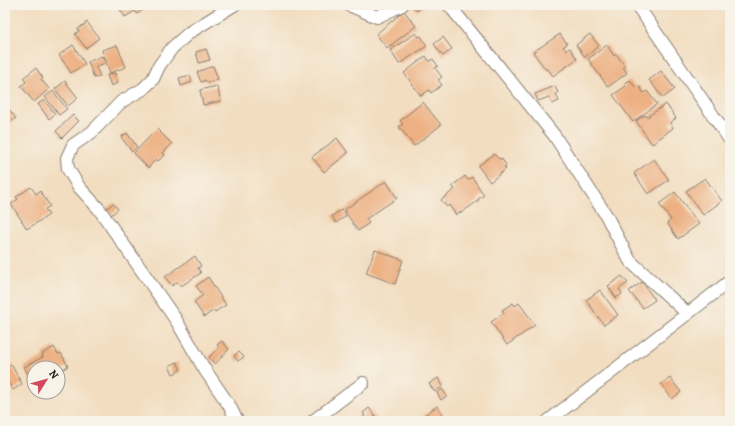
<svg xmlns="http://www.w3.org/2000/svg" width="735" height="426" font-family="Alegreya,serif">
	<rect width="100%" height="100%" fill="#f7f3e8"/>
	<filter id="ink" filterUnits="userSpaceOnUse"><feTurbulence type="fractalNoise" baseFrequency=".025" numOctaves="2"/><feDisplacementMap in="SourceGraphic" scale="8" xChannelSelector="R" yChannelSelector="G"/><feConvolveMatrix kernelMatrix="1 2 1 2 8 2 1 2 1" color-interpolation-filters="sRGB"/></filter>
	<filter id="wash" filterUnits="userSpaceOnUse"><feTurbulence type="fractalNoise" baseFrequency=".012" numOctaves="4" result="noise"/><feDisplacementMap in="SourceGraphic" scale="16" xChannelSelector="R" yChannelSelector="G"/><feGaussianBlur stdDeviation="0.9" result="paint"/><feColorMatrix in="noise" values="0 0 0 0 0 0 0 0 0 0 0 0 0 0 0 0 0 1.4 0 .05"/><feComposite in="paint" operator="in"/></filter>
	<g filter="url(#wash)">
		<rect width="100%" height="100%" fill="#f2ddc0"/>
		<g id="blocks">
			<g fill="#edb082">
				<path d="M 117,5 L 149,5 L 149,6 L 137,14 L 135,11 L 125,17 Z"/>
				<path d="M 412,5 L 425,5 L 417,11 Z"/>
				<path d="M 404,11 L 416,26 L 387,48 L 376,34 Z"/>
				<path d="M 87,22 L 99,38 L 86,48 L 75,34 L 79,31 L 78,29 Z"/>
				<path d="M 416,33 L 419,37 L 421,36 L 427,46 L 399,64 L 390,50 Z"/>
				<path d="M 560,34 L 567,44 L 563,47 L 566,50 L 570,48 L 577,59 L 553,76 L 548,69 L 546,70 L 533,52 Z"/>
				<path d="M 590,34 L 599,46 L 585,57 L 576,45 Z"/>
				<path d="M 443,37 L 452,49 L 443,56 L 434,44 Z"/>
				<path d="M 73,45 L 85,64 L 71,73 L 59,55 Z"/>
				<path d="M 117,45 L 126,67 L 110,73 L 102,50 Z"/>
				<path d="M 607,45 L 614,56 L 616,54 L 625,66 L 623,67 L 627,73 L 608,87 L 588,59 Z"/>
				<path d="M 206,49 L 210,60 L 199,63 L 196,52 Z"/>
				<path d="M 102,56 L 105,63 L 96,67 L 100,76 L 94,78 L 88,62 Z"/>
				<path d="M 426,56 L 429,61 L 433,59 L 438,66 L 435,68 L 442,77 L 438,80 L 442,85 L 431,93 L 429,90 L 421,96 L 404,73 Z"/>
				<path d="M 213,66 L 218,79 L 207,83 L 205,80 L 201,82 L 197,72 Z"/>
				<path d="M 36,68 L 43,78 L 41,79 L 49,89 L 34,102 L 21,86 L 26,82 L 23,78 Z"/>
				<path d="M 661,71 L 675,89 L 663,98 L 649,80 Z"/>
				<path d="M 115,73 L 118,83 L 111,86 L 107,75 Z"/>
				<path d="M 190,75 L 192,82 L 181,86 L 179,78 Z"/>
				<path d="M 630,80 L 636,88 L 639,86 L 644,93 L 647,91 L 657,104 L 633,122 L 613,95 L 626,86 L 624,84 Z"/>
				<path d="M 65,81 L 78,98 L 68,106 L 55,89 Z"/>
				<path d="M 217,86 L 221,101 L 203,105 L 200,90 Z"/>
				<path d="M 555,86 L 558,93 L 556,94 L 559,101 L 552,104 L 549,97 L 538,101 L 535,94 Z"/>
				<path d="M 53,91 L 67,109 L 59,115 L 45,97 Z"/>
				<path d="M 44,100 L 55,114 L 49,119 L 38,104 Z"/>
				<path d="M 423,102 L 441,125 L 414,146 L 399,127 L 403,124 L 400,121 Z"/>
				<path d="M 666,104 L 676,118 L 670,123 L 673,128 L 652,144 L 636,121 L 645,115 L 647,117 Z"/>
				<path d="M 5,105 L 16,118 L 5,127 Z"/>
				<path d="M 73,115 L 79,121 L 62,138 L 56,131 Z"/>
				<path d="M 157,129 L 172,144 L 163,153 L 165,155 L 158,161 L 156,159 L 148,168 L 134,153 Z"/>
				<path d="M 127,133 L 137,147 L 132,152 L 121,137 Z"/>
				<path d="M 337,138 L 348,153 L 324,172 L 312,157 Z"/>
				<path d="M 494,154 L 499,159 L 501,158 L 506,165 L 504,167 L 506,169 L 490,182 L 478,166 Z"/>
				<path d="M 654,159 L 669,180 L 648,194 L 634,173 Z"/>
				<path d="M 465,176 L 468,180 L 472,177 L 484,195 L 478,199 L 479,200 L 461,213 L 460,212 L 456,215 L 449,205 L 447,207 L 441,200 L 455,189 L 452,186 Z"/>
				<path d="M 705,178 L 722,201 L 703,215 L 686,191 Z"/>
				<path d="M 386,181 L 397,198 L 366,219 L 369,223 L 358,231 L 344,210 Z"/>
				<path d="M 31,187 L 36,194 L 40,191 L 50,206 L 45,209 L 49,215 L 27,229 L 11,204 L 18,199 L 16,197 Z"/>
				<path d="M 675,192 L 699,224 L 678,239 L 667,223 L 671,220 L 659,204 Z"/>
				<path d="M 113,203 L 118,209 L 111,215 L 106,209 Z"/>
				<path d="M 341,210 L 346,216 L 336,223 L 332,216 Z"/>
				<path d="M 375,250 L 403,260 L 395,284 L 366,273 Z"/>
				<path d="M 195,256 L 201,266 L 198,268 L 201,273 L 181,286 L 177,282 L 172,286 L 165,277 Z"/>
				<path d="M 622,276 L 628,283 L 619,289 L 622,294 L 616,298 L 608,286 Z"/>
				<path d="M 208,277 L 226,305 L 215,312 L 214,310 L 204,317 L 194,302 L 203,295 L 196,286 Z"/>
				<path d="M 642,282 L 655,300 L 643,308 L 629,291 Z"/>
				<path d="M 600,290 L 618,315 L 604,325 L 586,300 Z"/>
				<path d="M 513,303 L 515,306 L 519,303 L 535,325 L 507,345 L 491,322 L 504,313 L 502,310 Z"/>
				<path d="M 222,341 L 229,349 L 215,364 L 209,357 L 219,347 L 217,345 Z"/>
				<path d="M 54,347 L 58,354 L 61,353 L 68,366 L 58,372 L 58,368 L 34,368 L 34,386 L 24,367 L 43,357 L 42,354 Z"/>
				<path d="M 239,352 L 244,357 L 238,361 L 234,356 Z"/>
				<path d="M 177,362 L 181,370 L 173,374 L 169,366 Z"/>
				<path d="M 11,364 L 22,384 L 13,390 L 5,378 L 5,367 Z"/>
				<path d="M 438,378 L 443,386 L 435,392 L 429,384 Z"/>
				<path d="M 670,378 L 681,392 L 672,399 L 661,384 Z"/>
				<path d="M 442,389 L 447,396 L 441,400 L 437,393 Z"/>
				<path d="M 437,406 L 448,421 L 416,421 Z"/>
				<path d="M 369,408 L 379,421 L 358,421 L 365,416 L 363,413 Z"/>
			</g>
		</g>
	</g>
	<g filter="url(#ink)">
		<use href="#blocks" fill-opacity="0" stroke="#877c6e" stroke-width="1"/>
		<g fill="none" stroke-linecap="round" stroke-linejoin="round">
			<defs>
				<g id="street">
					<path d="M 234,5 L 190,32 L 172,48 L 159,66 L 153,79 L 143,89 L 121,102 L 92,132 L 73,145 L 67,158 L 68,169 L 79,187 L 99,209 L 176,320 L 205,370 L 229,405 L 237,421"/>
					<path d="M 349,5 L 377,17 L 402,5"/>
					<path d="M 449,5 L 554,135 L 606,215 L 630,261 L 687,313"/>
					<path d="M 637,5 L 730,140"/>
					<path d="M 313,421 L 363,383"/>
					<path d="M 548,421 L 730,281"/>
				</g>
			</defs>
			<use href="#street" stroke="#877c6e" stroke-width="14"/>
			<use href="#street" stroke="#fff" stroke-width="12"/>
		</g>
	</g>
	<rect width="735" height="426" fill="none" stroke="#f7f3e8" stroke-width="20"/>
	<g transform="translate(46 380) rotate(53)"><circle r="19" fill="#f7f3e8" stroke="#9f9d96"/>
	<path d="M0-3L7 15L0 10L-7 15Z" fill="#d1495b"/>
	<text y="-6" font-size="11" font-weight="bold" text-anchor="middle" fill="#1c1c1c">N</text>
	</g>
</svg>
